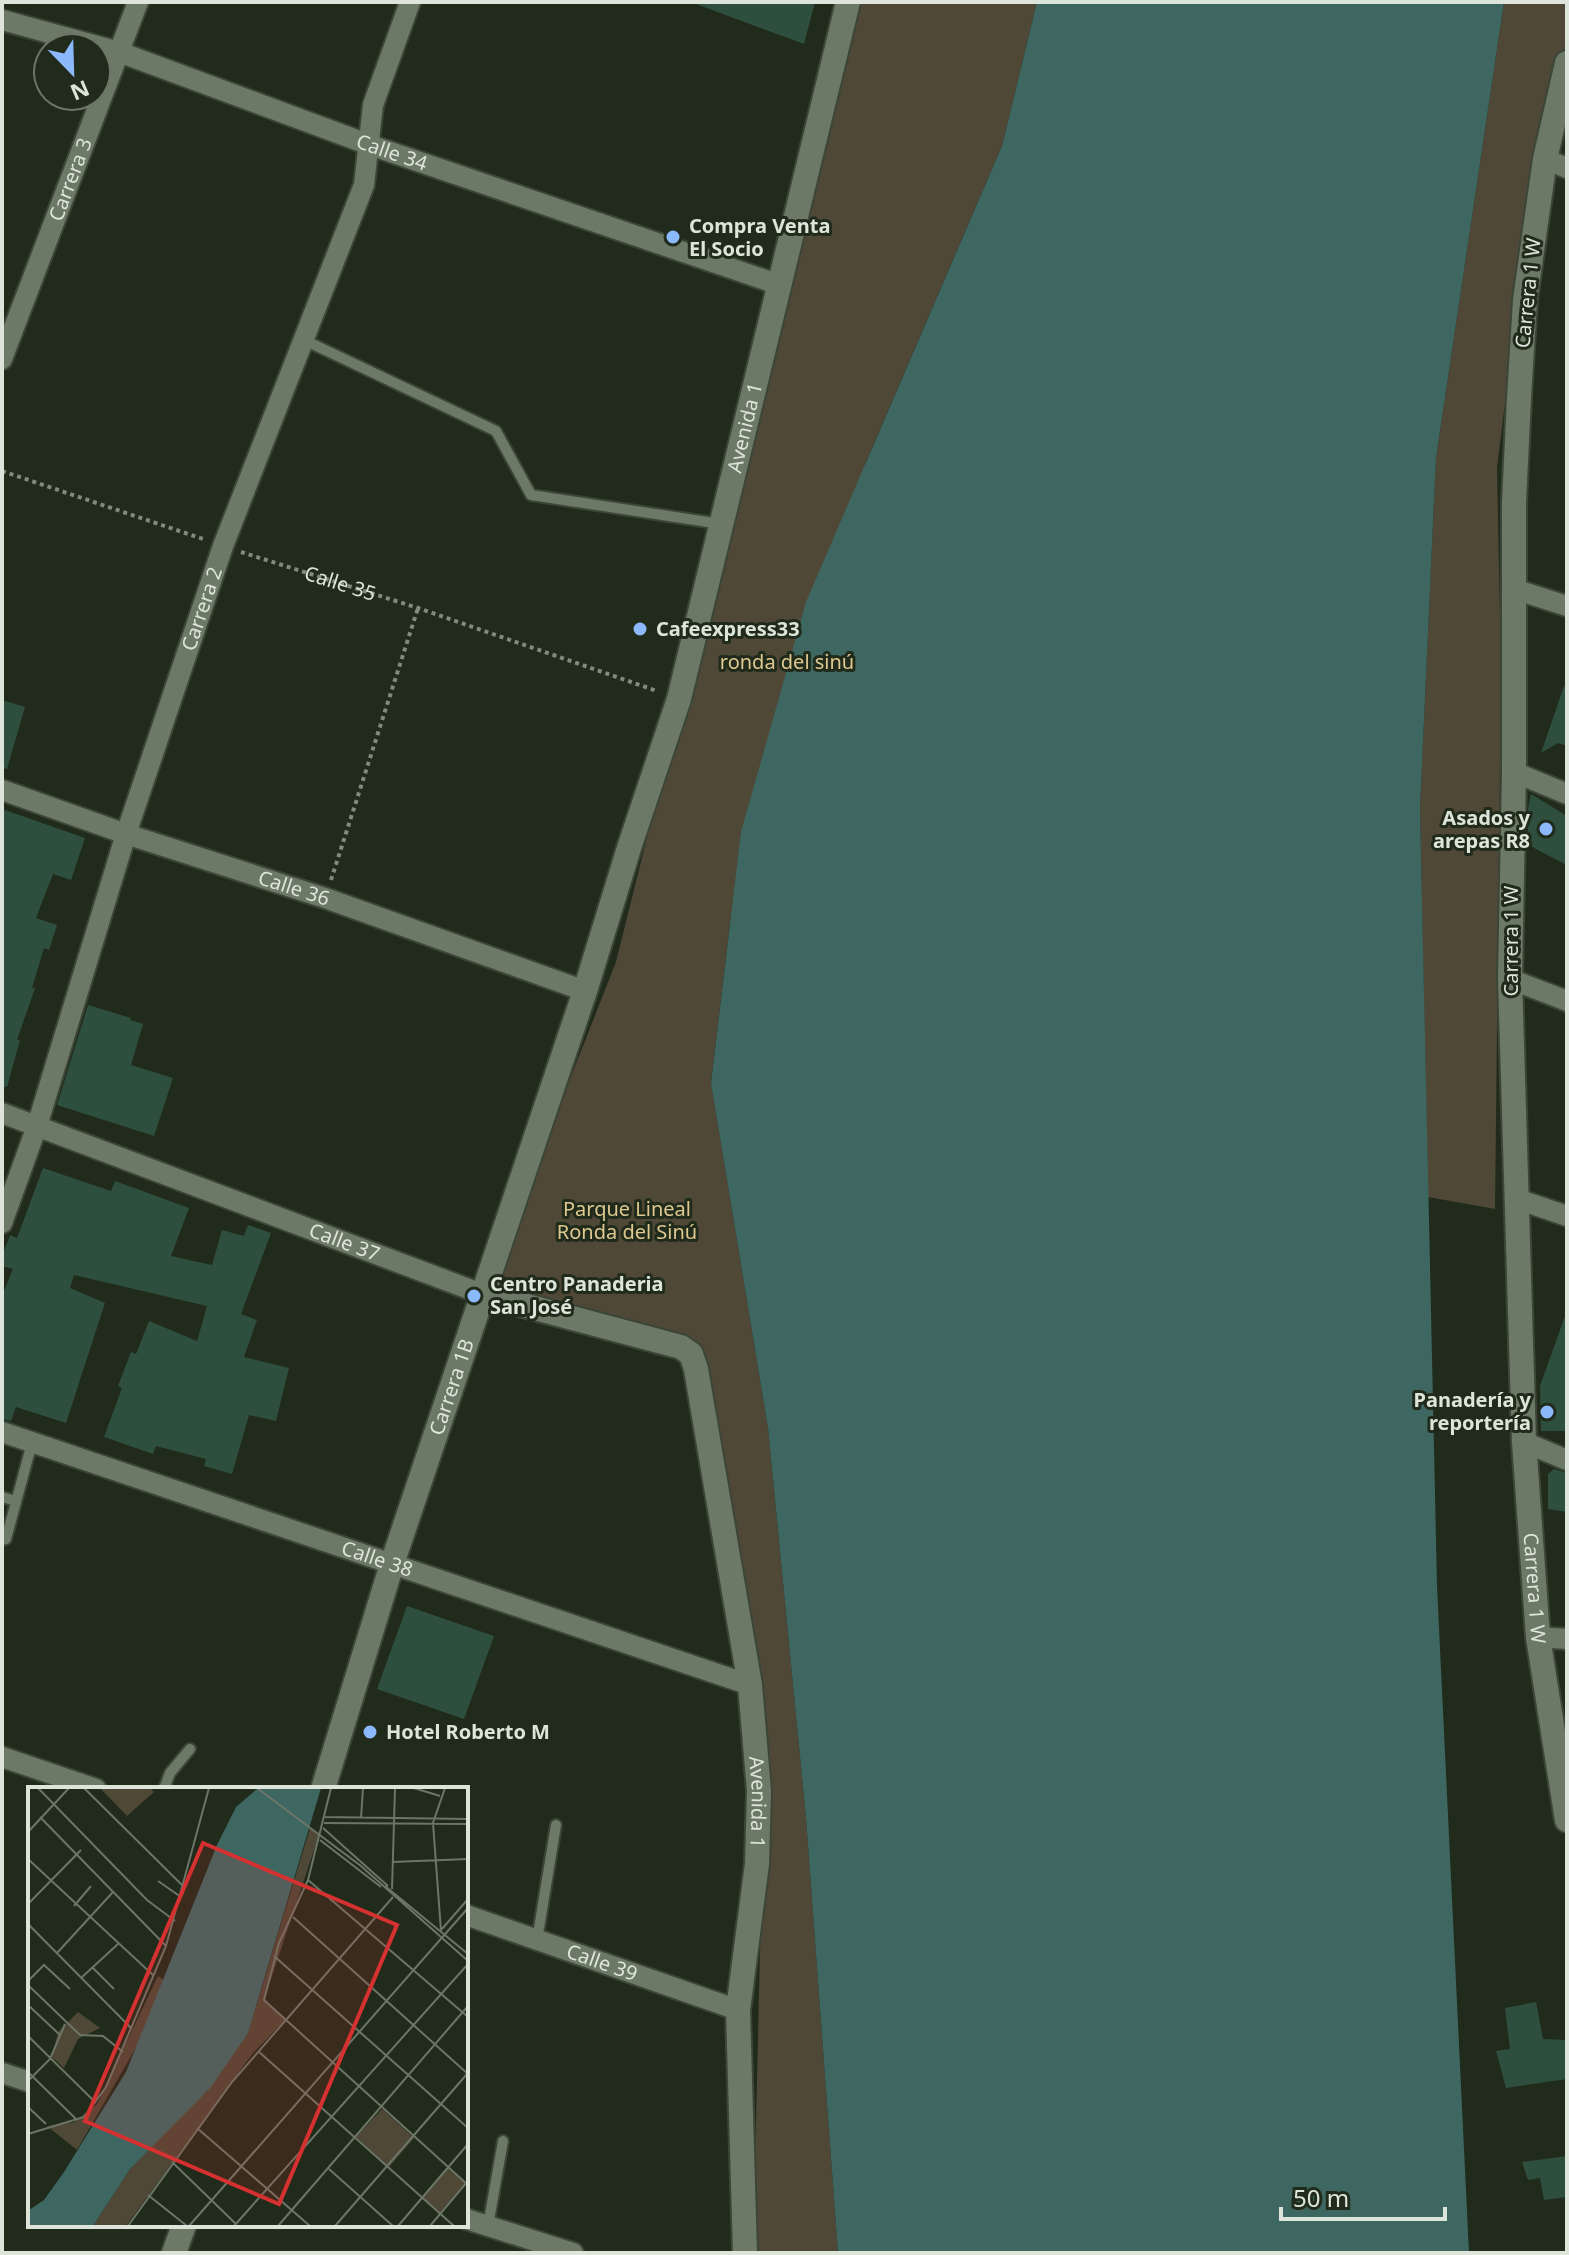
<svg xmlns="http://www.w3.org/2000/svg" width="1569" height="2255" font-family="'Noto Sans',sans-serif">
	<rect width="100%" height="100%" fill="#202b1b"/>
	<g fill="#4f4836">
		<path d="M 850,2 L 1037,2 L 1002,146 L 866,462 L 730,924 L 711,1082 L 768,1428 L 806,1818 L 838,2253 L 753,2253 L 763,1822 L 697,1354 L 487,1290 L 616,962 L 784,285 Z"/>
		<path d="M 1504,2 L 1567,2 L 1567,46 L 1564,50 L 1536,155 L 1497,467 L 1501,668 L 1495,1209 L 1428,1197 L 1420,808 L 1436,458 Z"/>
	</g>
	<path fill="#3e6762" d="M 1037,2 L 1504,2 L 1436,458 L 1420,808 L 1437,1586 L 1469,2253 L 838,2253 L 806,1818 L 768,1428 L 711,1083 L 741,832 L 806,602 L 1002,146 Z"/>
	<g fill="#2f4f3e">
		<path d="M 697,2 L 815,2 L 804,44 L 696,4 Z"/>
		<path d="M 1564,686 L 1567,687 L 1567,746 L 1558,743 L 1541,753 Z"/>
		<path d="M 2,700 L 25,707 L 7,769 L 2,768 Z"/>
		<path d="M 1531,794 L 1567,816 L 1567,865 L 1528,845 L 1528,809 Z"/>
		<path d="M 2,809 L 85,838 L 71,880 L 53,874 L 36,918 L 57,925 L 49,950 L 44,948 L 32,988 L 35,988 L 17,1040 L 20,1040 L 7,1087 L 2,1087 Z"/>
		<path d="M 88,1005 L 131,1018 L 130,1020 L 143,1024 L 131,1065 L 173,1078 L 154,1136 L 57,1105 Z"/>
		<path d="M 43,1168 L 111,1191 L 115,1181 L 189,1208 L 171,1256 L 212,1265 L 222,1230 L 244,1236 L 248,1225 L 271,1233 L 241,1314 L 257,1320 L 244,1357 L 289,1368 L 276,1421 L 249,1415 L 232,1474 L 204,1466 L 206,1459 L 156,1446 L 153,1454 L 104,1437 L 122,1388 L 118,1386 L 131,1352 L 136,1354 L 149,1321 L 197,1341 L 207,1306 L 74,1275 L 70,1288 L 105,1303 L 66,1423 L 16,1407 L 11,1421 L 2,1419 L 2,1296 L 13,1269 L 2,1266 L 2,1256 L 10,1235 L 17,1238 Z"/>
		<path d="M 1565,1316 L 1567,1317 L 1567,1431 L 1541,1431 L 1540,1386 Z"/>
		<path d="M 1554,1469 L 1567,1473 L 1567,1512 L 1548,1509 L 1548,1474 Z"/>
		<path d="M 407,1606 L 494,1636 L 464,1719 L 377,1689 Z"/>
		<path d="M 1536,2002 L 1543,2039 L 1567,2040 L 1567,2079 L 1506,2088 L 1496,2051 L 1510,2049 L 1505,2008 Z"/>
		<path d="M 1567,2156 L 1567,2197 L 1544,2200 L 1540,2178 L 1528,2180 L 1522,2162 Z"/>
	</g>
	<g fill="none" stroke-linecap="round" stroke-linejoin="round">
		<defs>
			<g id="service">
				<path d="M 304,340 L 496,431 L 531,495 L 721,524"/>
				<path d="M 2,1497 L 16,1501"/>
				<path d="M 2,1540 L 6,1539 L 32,1443"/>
				<path d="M 164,1789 L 170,1773 L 190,1749"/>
				<path d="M 537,1940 L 556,1825"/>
				<path d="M 488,2226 L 503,2141"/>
			</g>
			<g id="minor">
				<path id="s2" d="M 2,20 L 119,52 L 370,145 L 780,285"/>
				<path d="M 1545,159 L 1567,168"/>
				<path id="s3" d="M 2,359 L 138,2"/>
				<path d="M 1514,589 L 1567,606"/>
				<path d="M 1514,772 L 1567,794"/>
				<path id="s4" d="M 2,790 L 126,834 L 325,898 L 585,991"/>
				<path d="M 1510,979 L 1567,1001"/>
				<path id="s5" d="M 2,1113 L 482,1294"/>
				<path d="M 1517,1199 L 1567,1216"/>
				<path id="s6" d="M 2,1223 L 37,1126 L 126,834 L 223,546 L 364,185 L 373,105 L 410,2"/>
				<path id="s7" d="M 2,1432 L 750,1685"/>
				<path d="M 1524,1442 L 1567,1460"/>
				<path d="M 1538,1637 L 1567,1639"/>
				<path d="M 2,1757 L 96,1789"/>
				<path id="s8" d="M 466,1915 L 738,2010"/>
				<path d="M 2,2073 L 30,2082"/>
				<path d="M 466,2219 L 573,2253"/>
			</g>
			<g id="tertiary">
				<path id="s9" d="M 1567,63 L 1545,159 L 1525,300 L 1519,398 L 1514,503 L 1514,772 L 1510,979 L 1524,1442 L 1538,1637 L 1567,1820"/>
				<path id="s10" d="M 482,1294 L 681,1347 L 691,1354 L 696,1369 L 750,1685 L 759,1791 L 757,1864 L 738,2010 L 745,2253"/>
				<path id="s11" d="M 323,1789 L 392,1564 L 585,991 L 629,848 L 679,699 L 848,2"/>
				<path d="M 174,2253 L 184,2225"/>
			</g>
		</defs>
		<use href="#service" stroke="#3c4638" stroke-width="14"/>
		<use href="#minor" stroke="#3c4638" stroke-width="24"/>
		<use href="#tertiary" stroke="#3c4638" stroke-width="28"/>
		<g stroke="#818a7d" stroke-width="4" stroke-dasharray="4 4" stroke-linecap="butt">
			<path d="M 2,471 L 206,540"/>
			<path id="s1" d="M 241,552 L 418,608 L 657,691"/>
			<path d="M 331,880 L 418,608"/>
		</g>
		<use href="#service" stroke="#6c7966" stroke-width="10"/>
		<use href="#minor" stroke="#6c7966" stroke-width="20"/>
		<use href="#tertiary" stroke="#6c7966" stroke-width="24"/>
	</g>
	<g fill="#8bb9fc" stroke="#202b1b" stroke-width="3">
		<circle cx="673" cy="237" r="8"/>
		<circle cx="640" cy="629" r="8"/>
		<circle cx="1546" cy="829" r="8"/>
		<circle cx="474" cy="1296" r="8"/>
		<circle cx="1547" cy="1412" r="8"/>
		<circle cx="370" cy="1732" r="8"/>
	</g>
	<g text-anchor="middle" stroke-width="6" stroke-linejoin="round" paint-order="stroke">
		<g font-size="20" fill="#dde5da" stroke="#202b1b">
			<text dy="7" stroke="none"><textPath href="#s2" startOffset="412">Calle 34</textPath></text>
			<text dy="7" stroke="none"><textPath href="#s3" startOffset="192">Carrera 3</textPath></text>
			<text transform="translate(1528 293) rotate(-84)" y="7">Carrera 1 W</text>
			<text dy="7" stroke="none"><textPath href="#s11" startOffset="1426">Avenida 1</textPath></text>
			<text dy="7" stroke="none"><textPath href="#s1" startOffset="104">Calle 35</textPath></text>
			<text dy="7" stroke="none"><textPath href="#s6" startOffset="646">Carrera 2</textPath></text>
			<text dy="7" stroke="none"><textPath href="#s4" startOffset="308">Calle 36</textPath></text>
			<text transform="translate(1511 941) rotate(-90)" y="7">Carrera 1 W</text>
			<text dy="7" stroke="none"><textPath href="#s5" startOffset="366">Calle 37</textPath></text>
			<text dy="7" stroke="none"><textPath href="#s11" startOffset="422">Carrera 1B</textPath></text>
			<text dy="7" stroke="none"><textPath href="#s7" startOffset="396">Calle 38</textPath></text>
			<text dy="7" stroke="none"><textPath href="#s9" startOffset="1530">Carrera 1 W</textPath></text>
			<text dy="7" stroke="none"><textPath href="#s10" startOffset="672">Avenida 1</textPath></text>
			<text dy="7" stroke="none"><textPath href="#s8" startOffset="144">Calle 39</textPath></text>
		</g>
		<g font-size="20" font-weight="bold" fill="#dde5da" stroke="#202b1b" text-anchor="start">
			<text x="689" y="233">Compra Venta<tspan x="689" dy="23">El Socio</tspan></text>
			<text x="656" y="636">Cafeexpress33</text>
			<text x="1530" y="825" text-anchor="end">Asados y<tspan x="1530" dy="23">arepas R8</tspan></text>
			<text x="490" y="1291">Centro Panaderia<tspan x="490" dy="23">San José</tspan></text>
			<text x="1531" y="1407" text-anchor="end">Panadería y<tspan x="1531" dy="23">reportería</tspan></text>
			<text x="386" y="1739">Hotel Roberto M</text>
		</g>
		<g font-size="20" fill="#dfc890" stroke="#202b1b">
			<text x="787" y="669">ronda del sinú</text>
			<text x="627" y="1216">Parque Lineal<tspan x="627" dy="23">Ronda del Sinú</tspan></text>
		</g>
	</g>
	<g transform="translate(28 1787)">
		<rect width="440" height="440" fill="#202b1b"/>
		<path d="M 72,1 L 122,1 L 126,5 L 99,29 ZM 282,41 L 291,48 L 236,213 L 258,232 L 225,266 L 98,439 L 65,439 L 102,382 L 220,246 ZM 130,189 L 137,194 L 118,243 L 49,363 L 19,339 L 46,335 L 69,317 ZM 50,225 L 72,241 L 50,252 L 36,281 L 24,270 L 30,245 ZM 354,322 L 386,351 L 361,380 L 328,350 ZM 420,381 L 437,396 L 412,425 L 395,411 Z" fill="#4f4836"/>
		<path d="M 230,1 L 293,1 L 220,246 L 183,300 L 102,382 L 65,439 L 0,439 L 1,423 L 16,413 L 36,385 L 98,285 L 189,58 L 208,20 Z" fill="#3e6762"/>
		<path fill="none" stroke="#6c7567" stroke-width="2" d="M 10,1 L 119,113 L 147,134M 56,1 L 156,100M 229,1 L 333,79 L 440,174M 303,1 L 280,93 L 251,156 L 236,213 L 440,398M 386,1 L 412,9M 12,30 L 138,159M 297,30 L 440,32M 333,31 L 335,1M 296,36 L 440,37M 295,41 L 360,99M 0,45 L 41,1M 292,53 L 353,100M 0,72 L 126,189M 364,75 L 440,72M 280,93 L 440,230M 130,94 L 153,110M 357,99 L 440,167M 364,102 L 367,1M 0,117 L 53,63M 46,119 L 63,99M 265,130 L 440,287M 0,137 L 104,242M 414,142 L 440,112M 413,144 L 405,36 L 417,1M 29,166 L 85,105M 246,169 L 440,341M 65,181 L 86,202M 53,191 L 90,157M 0,194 L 16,178 L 42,202M 0,198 L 52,248 L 75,249 L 95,265M 0,218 L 32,248M 0,249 L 68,316M 230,264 L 426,439M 0,285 L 49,333M 0,294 L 22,272 L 37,237M 0,320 L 18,337M 169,341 L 282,439M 0,347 L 56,330 L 78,300 L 138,159 L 181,1M 144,375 L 208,437M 301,382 L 365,439M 120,408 L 159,439M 100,439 L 204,295 L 365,110M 161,439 L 440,121M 206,439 L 440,177M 250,439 L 440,219M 307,439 L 439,287M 370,439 L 440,357M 402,439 L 439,395"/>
		<path fill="#d63131" fill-opacity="0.15" stroke="#d63131" stroke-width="4" d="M 175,56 L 369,138 L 251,417 L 57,334 Z"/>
		<rect width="440" height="440" fill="none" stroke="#dde5da" stroke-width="4"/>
	</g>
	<rect width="1569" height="2255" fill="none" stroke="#dde5da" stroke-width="8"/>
	<g transform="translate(72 72) rotate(157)"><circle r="38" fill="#202b1b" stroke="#6c7567" stroke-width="2"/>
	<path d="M0-6L14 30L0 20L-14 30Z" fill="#8bb9fc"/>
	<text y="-12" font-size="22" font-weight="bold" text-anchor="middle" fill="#dde5da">N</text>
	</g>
	<path d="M1281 2207v12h164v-12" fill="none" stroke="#dde5da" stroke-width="4"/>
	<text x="1293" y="2207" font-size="24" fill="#dde5da" stroke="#202b1b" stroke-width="6" paint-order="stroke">50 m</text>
</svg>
